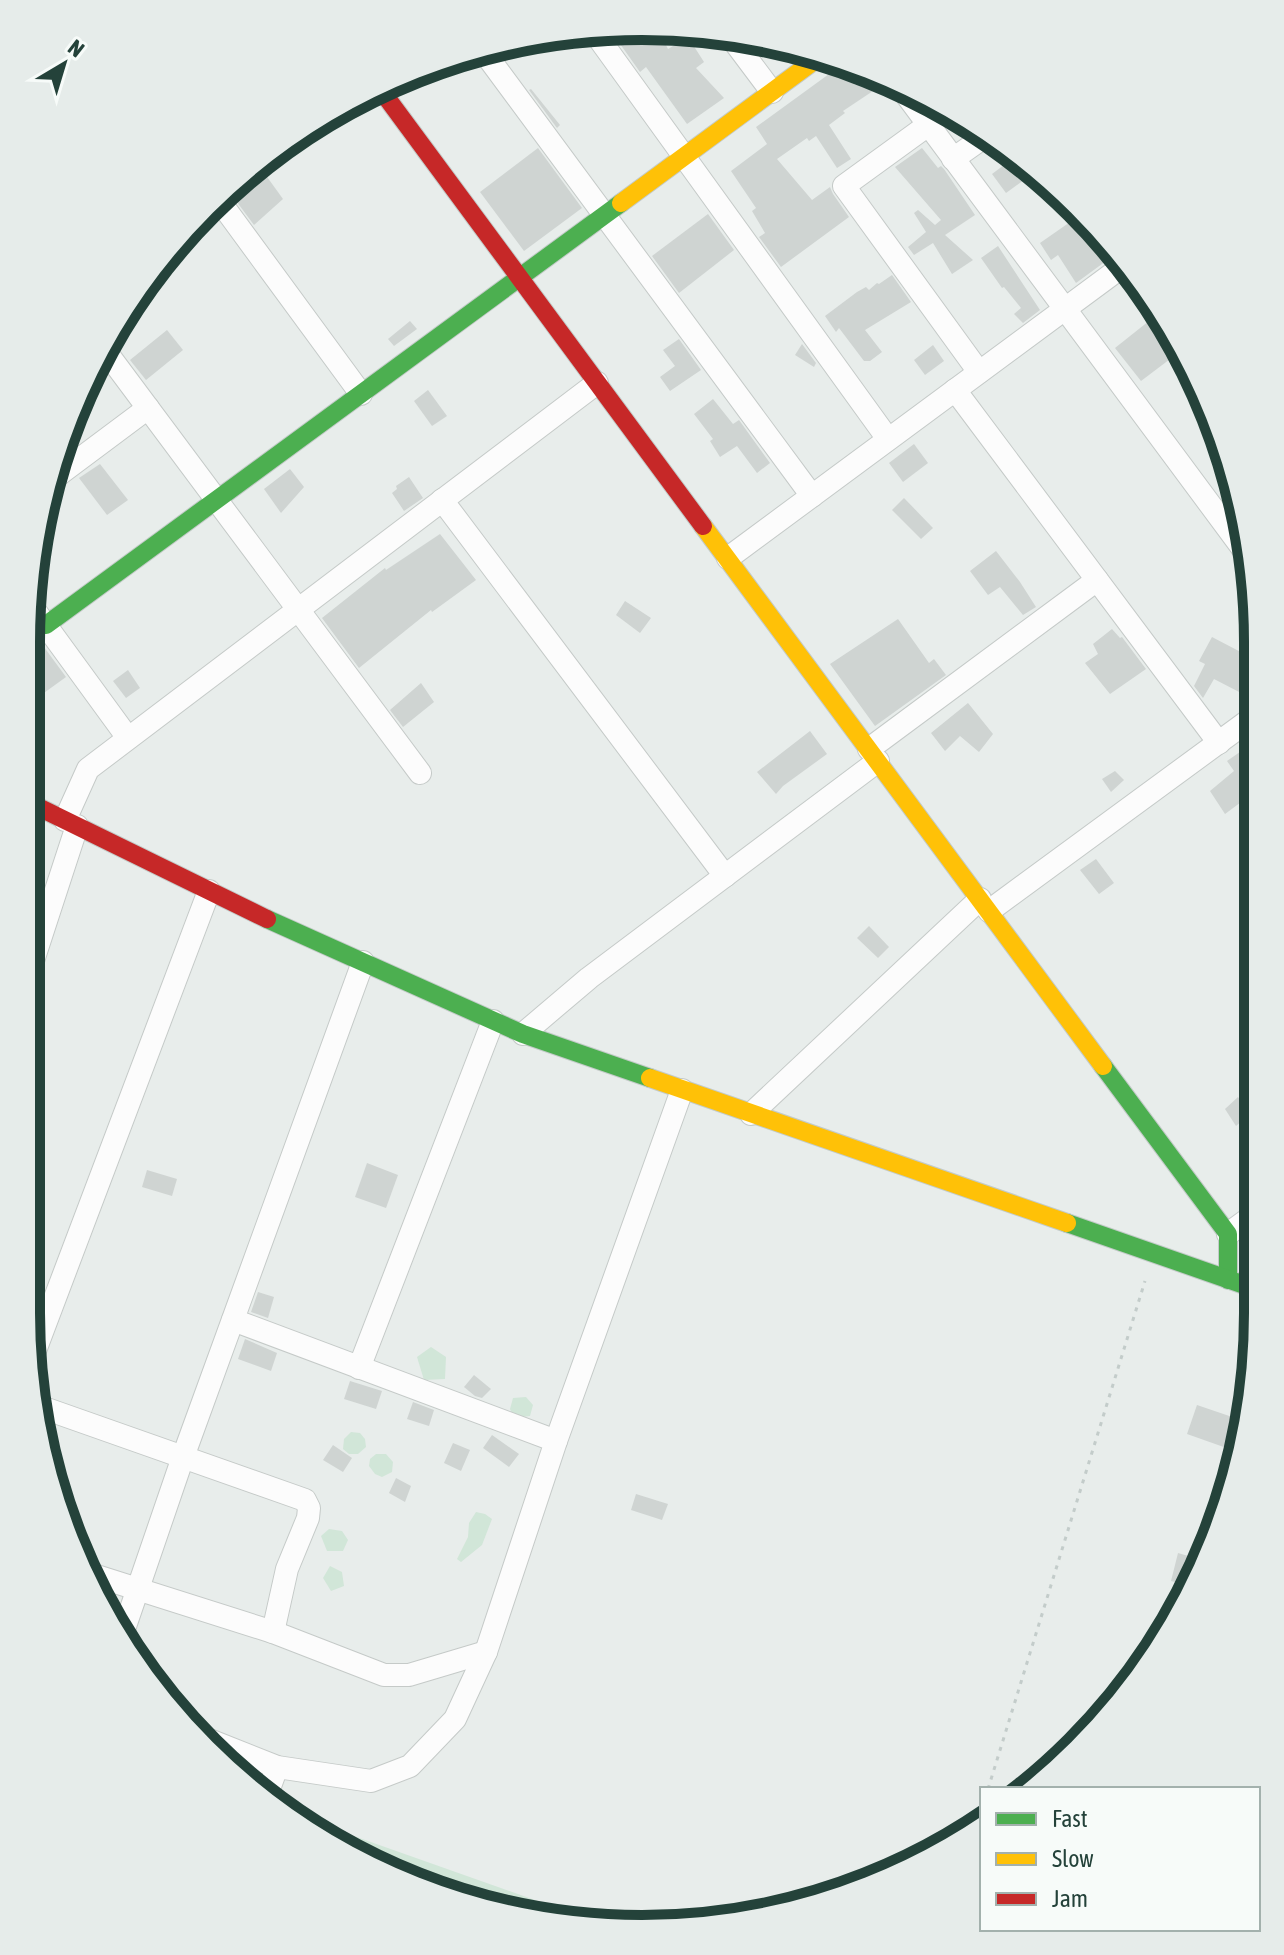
<svg xmlns="http://www.w3.org/2000/svg" width="1284" height="1955" font-family="'Asap Condensed',sans-serif">
	<rect width="100%" height="100%" fill="#e8edeb"/>
	<g fill="#d1e6d8">
		<path d="M 431,1347 L 446,1357 L 445,1379 L 424,1380 L 417,1357 Z"/>
		<path d="M 526,1397 L 533,1405 L 530,1416 L 514,1418 L 510,1409 L 513,1398 Z"/>
		<path d="M 351,1432 L 360,1433 L 365,1439 L 366,1447 L 358,1454 L 349,1454 L 343,1449 L 344,1439 Z"/>
		<path d="M 376,1454 L 386,1454 L 393,1462 L 392,1472 L 382,1477 L 375,1474 L 369,1466 L 370,1459 Z"/>
		<path d="M 476,1512 L 485,1514 L 492,1519 L 482,1545 L 461,1562 L 457,1559 L 468,1537 L 469,1523 Z"/>
		<path d="M 329,1529 L 342,1531 L 348,1540 L 343,1551 L 327,1551 L 321,1536 Z"/>
		<path d="M 330,1566 L 342,1572 L 344,1586 L 331,1591 L 323,1578 Z"/>
		<path d="M 286,1813 L 286,1812 L 611,1927 L 602,1928 L 407,1882 Z"/>
	</g>
	<g fill="#cfd4d2">
		<path d="M 635,28 L 658,29 L 668,49 L 688,37 L 704,62 L 696,68 L 724,98 L 687,124 L 646,67 L 640,72 L 618,41 Z"/>
		<path d="M 526,40 L 504,56 L 496,45 L 513,42 Z"/>
		<path d="M 840,66 L 855,85 L 866,76 L 876,89 L 843,111 L 845,113 L 829,125 L 851,159 L 837,168 L 816,136 L 809,141 L 807,138 L 777,159 L 812,200 L 830,187 L 833,194 L 849,217 L 781,267 L 759,237 L 765,233 L 752,211 L 756,208 L 731,171 L 767,144 L 756,127 Z"/>
		<path d="M 531,89 L 560,125 L 557,128 L 529,90 Z"/>
		<path d="M 538,148 L 582,208 L 524,251 L 480,192 Z"/>
		<path d="M 922,148 L 938,168 L 941,166 L 944,169 L 975,215 L 945,235 L 973,260 L 952,274 L 933,243 L 914,255 L 908,247 L 926,232 L 914,213 L 918,210 L 935,225 L 941,220 L 895,167 Z"/>
		<path d="M 1016,156 L 1031,175 L 1006,193 L 992,174 Z"/>
		<path d="M 257,163 L 283,199 L 254,225 L 228,190 Z"/>
		<path d="M 708,214 L 734,250 L 679,293 L 652,256 Z"/>
		<path d="M 1073,220 L 1094,248 L 1105,240 L 1117,253 L 1076,283 L 1058,255 L 1051,260 L 1040,243 Z"/>
		<path d="M 998,246 L 1040,310 L 1023,323 L 1014,314 L 1021,308 L 1004,287 L 1002,288 L 981,258 Z"/>
		<path d="M 892,275 L 911,302 L 865,330 L 882,352 L 870,361 L 864,361 L 839,328 L 836,332 L 825,316 L 857,292 L 866,287 L 869,290 L 877,283 L 879,284 Z"/>
		<path d="M 1159,313 L 1182,350 L 1141,381 L 1115,348 Z"/>
		<path d="M 410,321 L 417,329 L 394,346 L 388,339 Z"/>
		<path d="M 167,330 L 183,350 L 146,380 L 130,360 Z"/>
		<path d="M 679,339 L 701,370 L 670,391 L 660,377 L 675,366 L 663,350 Z"/>
		<path d="M 802,344 L 816,363 L 814,367 L 795,355 Z"/>
		<path d="M 933,345 L 944,361 L 925,375 L 914,360 Z"/>
		<path d="M 428,390 L 447,416 L 432,426 L 414,401 Z"/>
		<path d="M 713,399 L 733,424 L 739,420 L 770,463 L 757,473 L 737,446 L 720,457 L 710,441 L 713,439 L 694,414 Z"/>
		<path d="M 914,444 L 928,463 L 903,482 L 889,463 Z"/>
		<path d="M 100,464 L 128,500 L 107,515 L 79,478 Z"/>
		<path d="M 290,469 L 304,487 L 281,513 L 264,489 Z"/>
		<path d="M 409,477 L 423,498 L 404,511 L 392,493 L 397,489 L 396,486 Z"/>
		<path d="M 904,498 L 933,528 L 921,539 L 892,510 Z"/>
		<path d="M 440,534 L 476,580 L 432,612 L 431,610 L 359,668 L 322,618 L 385,568 L 386,570 Z"/>
		<path d="M 996,551 L 1020,582 L 1036,607 L 1023,615 L 1000,587 L 988,595 L 970,571 Z"/>
		<path d="M 625,601 L 651,618 L 640,633 L 616,615 Z"/>
		<path d="M 898,619 L 929,663 L 934,659 L 946,675 L 875,726 L 830,664 Z"/>
		<path d="M 1112,629 L 1120,638 L 1122,637 L 1146,669 L 1110,694 L 1085,663 L 1098,654 L 1093,644 Z"/>
		<path d="M 31,636 L 41,643 L 66,677 L 30,703 Z"/>
		<path d="M 1212,637 L 1256,660 L 1256,678 L 1250,692 L 1245,689 L 1243,694 L 1214,679 L 1203,698 L 1194,686 L 1205,664 L 1199,661 Z"/>
		<path d="M 128,670 L 140,688 L 126,698 L 113,681 Z"/>
		<path d="M 421,683 L 434,702 L 403,727 L 390,710 Z"/>
		<path d="M 968,703 L 993,734 L 979,752 L 960,736 L 945,751 L 931,733 Z"/>
		<path d="M 810,731 L 827,754 L 783,786 L 776,794 L 757,772 Z"/>
		<path d="M 1250,745 L 1256,753 L 1256,791 L 1225,814 L 1210,791 L 1234,771 L 1227,761 Z"/>
		<path d="M 1115,771 L 1124,780 L 1111,792 L 1102,779 Z"/>
		<path d="M 1096,859 L 1114,883 L 1099,894 L 1080,870 Z"/>
		<path d="M 869,926 L 889,947 L 878,958 L 857,938 Z"/>
		<path d="M 1238,1097 L 1250,1114 L 1236,1126 L 1225,1109 Z"/>
		<path d="M 367,1163 L 398,1175 L 386,1208 L 355,1197 Z"/>
		<path d="M 147,1170 L 177,1179 L 172,1196 L 142,1187 Z"/>
		<path d="M 258,1292 L 274,1297 L 268,1318 L 251,1312 Z"/>
		<path d="M 245,1339 L 277,1353 L 271,1371 L 238,1359 Z"/>
		<path d="M 474,1375 L 491,1389 L 482,1398 L 475,1396 L 464,1387 Z"/>
		<path d="M 350,1381 L 382,1391 L 376,1409 L 344,1399 Z"/>
		<path d="M 413,1402 L 434,1410 L 429,1426 L 407,1419 Z"/>
		<path d="M 1197,1405 L 1244,1421 L 1235,1451 L 1187,1434 Z"/>
		<path d="M 492,1435 L 519,1454 L 509,1467 L 483,1448 Z"/>
		<path d="M 453,1443 L 470,1450 L 461,1471 L 444,1463 Z"/>
		<path d="M 333,1445 L 352,1458 L 343,1472 L 323,1460 Z"/>
		<path d="M 396,1478 L 411,1486 L 405,1502 L 389,1493 Z"/>
		<path d="M 636,1494 L 668,1504 L 662,1520 L 631,1510 Z"/>
		<path d="M 1178,1553 L 1202,1560 L 1193,1587 L 1171,1581 Z"/>
	</g>
	<g fill="none" stroke-linecap="round" stroke-linejoin="round">
		<defs>
			<g id="street">
				<path d="M 592,29 L 888,439"/>
				<path d="M 727,32 L 772,92"/>
				<path d="M 481,48 L 812,496"/>
				<path d="M 899,85 L 1249,557"/>
				<path d="M 928,125 L 844,186 L 979,372"/>
				<path d="M 953,159 L 987,135"/>
				<path d="M 218,199 L 361,394"/>
				<path d="M 104,349 L 420,773"/>
				<path d="M 955,390 L 1219,743"/>
				<path d="M 57,476 L 148,408"/>
				<path d="M 442,500 L 725,876"/>
				<path d="M 728,558 L 1127,263"/>
				<path d="M 31,605 L 128,738"/>
				<path d="M 869,749 L 1097,580"/>
				<path d="M 65,820 L 88,769 L 597,383"/>
				<path d="M 989,911 L 1256,715"/>
				<path d="M 28,976 L 77,826"/>
				<path d="M 523,1034 L 589,978 L 878,761"/>
				<path d="M 751,1114 L 980,899"/>
				<path d="M 1228,1234 L 1254,1215"/>
				<path d="M 233,1320 L 556,1441"/>
				<path d="M 33,1356 L 209,891"/>
				<path d="M 359,1368 L 493,1021"/>
				<path d="M 41,1407 L 305,1500 L 309,1508 L 308,1518 L 287,1569 L 273,1632"/>
				<path d="M 90,1574 L 273,1632 L 384,1675 L 409,1675 L 486,1652"/>
				<path d="M 121,1638 L 183,1457 L 363,962"/>
				<path d="M 209,1740 L 277,1767 L 371,1781 L 410,1766 L 455,1719 L 486,1652 L 556,1441 L 682,1090"/>
				<path d="M 265,1800 L 277,1767"/>
			</g>
			<g id="fast">
				<path d="M 46,625 L 621,203"/>
				<path d="M 267,919 L 523,1034 L 650,1078"/>
				<path d="M 1103,1066 L 1228,1234 L 1228,1280"/>
				<path d="M 1067,1223 L 1253,1288"/>
			</g>
			<g id="slow">
				<path d="M 621,203 L 822,55"/>
				<path d="M 703,526 L 1103,1066"/>
				<path d="M 650,1078 L 1067,1223"/>
			</g>
			<g id="jam">
				<path d="M 378,86 L 703,526"/>
				<path d="M 30,803 L 267,919"/>
			</g>
		</defs>
		<use href="#street" stroke="#c5cac8" stroke-width="24"/>
		<use href="#fast" stroke="#c3cbc8" stroke-width="20"/>
		<use href="#slow" stroke="#c3cbc8" stroke-width="20"/>
		<use href="#jam" stroke="#c3cbc8" stroke-width="20"/>
		<g stroke="#c3ccca" stroke-width="3" stroke-dasharray="4 6" stroke-linecap="butt">
			<path d="M 988,1789 L 1145,1281"/>
			<path d="M 978,1824 L 982,1810"/>
		</g>
		<use href="#street" stroke="#fcfcfc" stroke-width="22"/>
		<use href="#fast" stroke="#4caf50" stroke-width="18"/>
		<use href="#slow" stroke="#ffc107" stroke-width="18"/>
		<use href="#jam" stroke="#c62828" stroke-width="18"/>
	</g>
	<path d="M0 0H1284V1955H0ZM642 40H642A602 602 0 0 1 1244 642V1313A602 602 0 0 1 642 1915H642A602 602 0 0 1 40 1313V642A602 602 0 0 1 642 40Z" fill="#e6ecea" fill-rule="evenodd"/>
	<path fill="none" stroke="#24423a" stroke-width="10" d="M642 40H642A602 602 0 0 1 1244 642V1313A602 602 0 0 1 642 1915H642A602 602 0 0 1 40 1313V642A602 602 0 0 1 642 40Z"/>
	<rect x="980" y="1787" width="280" height="144" fill="#f7fbf9" stroke="#a3b1ad" stroke-width="2"/>
	<rect x="996" y="1813" width="40" height="12" fill="#4caf50" stroke="#a3b1ad" stroke-width="2"/>
	<text x="1052" y="1827" font-size="24" fill="#24423a">Fast</text>
	<rect x="996" y="1853" width="40" height="12" fill="#ffc107" stroke="#a3b1ad" stroke-width="2"/>
	<text x="1052" y="1867" font-size="24" fill="#24423a">Slow</text>
	<rect x="996" y="1893" width="40" height="12" fill="#c62828" stroke="#a3b1ad" stroke-width="2"/>
	<text x="1052" y="1907" font-size="24" fill="#24423a">Jam</text>
	<g transform="translate(64 64) rotate(38)" stroke="#f7fbf9" stroke-width="6" paint-order="stroke">
	<path d="M0-6L14 30L0 20L-14 30Z" fill="#24423a"/>
	<text y="-12" font-size="22" font-weight="bold" text-anchor="middle" fill="#24423a">N</text>
	</g>
</svg>
